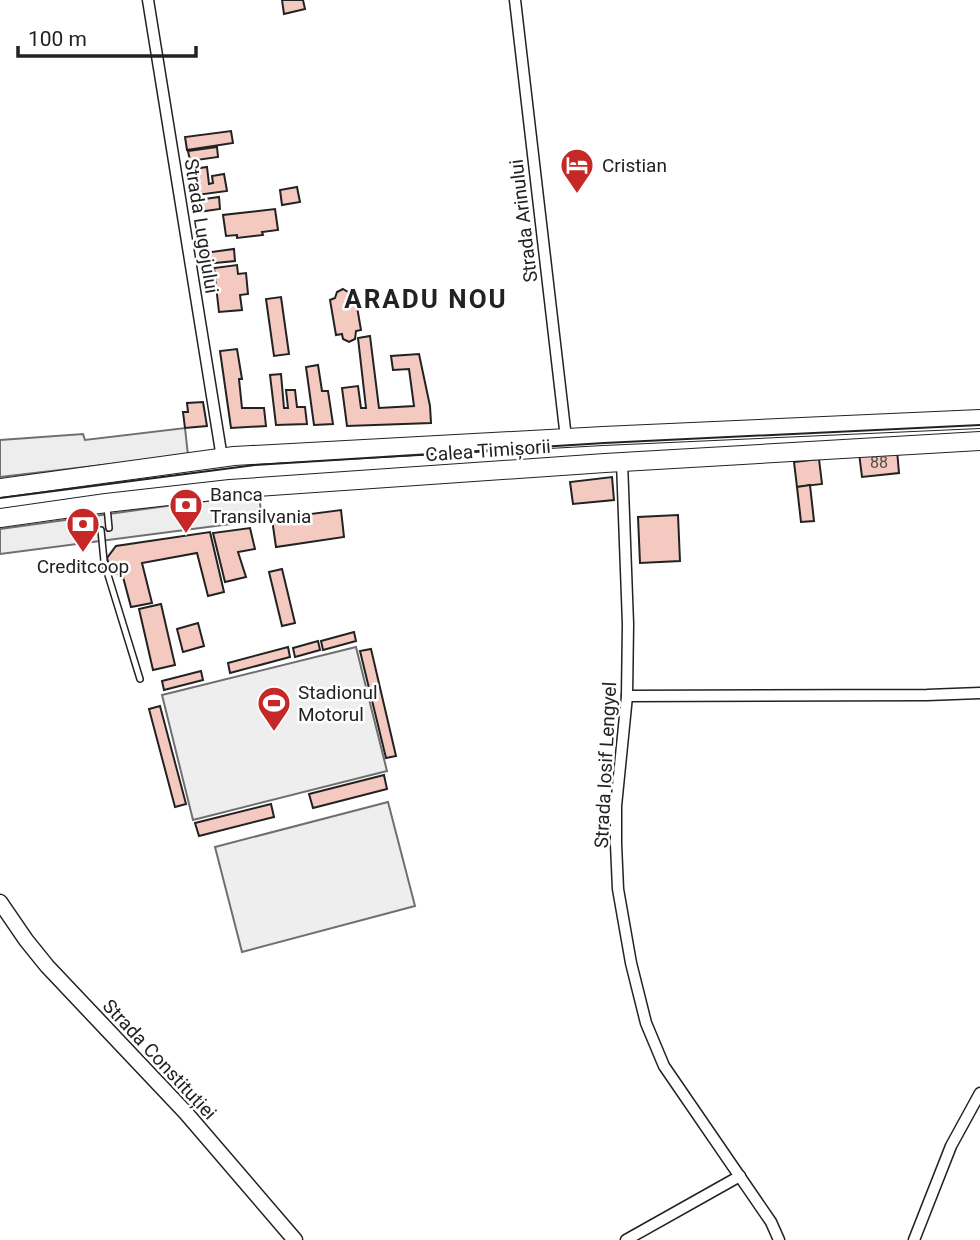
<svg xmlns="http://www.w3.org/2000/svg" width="980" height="1240" font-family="Roboto,sans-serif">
	<rect width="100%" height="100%" fill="#fff"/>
	<g fill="#eee" stroke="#6f6f6f" stroke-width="2">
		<path d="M 356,647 L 387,771 L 193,820 L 162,695 Z"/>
		<path d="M 388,802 L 415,906 L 242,952 L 215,847 Z"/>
	</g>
	<g fill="#ededed" stroke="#6f6f6f" stroke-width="2">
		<path d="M 185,428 L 188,455 L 0,477 L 0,440 L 83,434 L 85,440 Z"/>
		<path d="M 259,495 L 262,520 L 0,554 L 0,529 L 181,504 Z"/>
	</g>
	<g fill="#f3c9c0" stroke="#222" stroke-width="2">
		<path d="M 282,0 L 303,0 L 305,9 L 284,14 Z"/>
		<path d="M 231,131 L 233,143 L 187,150 L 185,137 Z"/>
		<path d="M 217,147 L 218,157 L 190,161 L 188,151 Z"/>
		<path d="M 207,167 L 209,184 L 213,183 L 212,176 L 224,174 L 227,191 L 197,195 L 193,169 Z"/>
		<path d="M 297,187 L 300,202 L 282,205 L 280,190 Z"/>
		<path d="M 219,197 L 220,209 L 198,212 L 197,200 Z"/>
		<path d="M 275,209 L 278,230 L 262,232 L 263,235 L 237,238 L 237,235 L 226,236 L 223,215 Z"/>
		<path d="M 234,249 L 235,261 L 205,264 L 204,253 Z"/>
		<path d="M 237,265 L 238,274 L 246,273 L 248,294 L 240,295 L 242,310 L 219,312 L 214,268 Z"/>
		<path d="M 343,289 L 348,292 L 350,296 L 355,295 L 361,330 L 356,331 L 355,339 L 349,342 L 343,339 L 342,334 L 336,335 L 330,300 L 335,298 L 337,292 Z"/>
		<path d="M 281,297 L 289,354 L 274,356 L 266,299 Z"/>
		<path d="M 370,336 L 379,408 L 414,406 L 409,369 L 393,370 L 391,356 L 419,354 L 430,406 L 431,423 L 347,426 L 342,388 L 358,386 L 361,408 L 366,408 L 358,338 Z"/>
		<path d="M 237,349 L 242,379 L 239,379 L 242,408 L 264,408 L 266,426 L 231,428 L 220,351 Z"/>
		<path d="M 318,365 L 322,391 L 328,391 L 333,424 L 314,425 L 306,367 Z"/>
		<path d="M 281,374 L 284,408 L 288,408 L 286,390 L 295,390 L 297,407 L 305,407 L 307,424 L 276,425 L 270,375 Z"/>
		<path d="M 203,402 L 207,426 L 185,428 L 183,412 L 188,412 L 187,403 Z"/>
		<path d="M 897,450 L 899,473 L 862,477 L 859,453 Z"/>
		<path d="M 819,459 L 822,484 L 797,487 L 794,462 Z"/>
		<path d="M 612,477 L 614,500 L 573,504 L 570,482 Z"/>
		<path d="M 810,485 L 814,521 L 801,522 L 797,487 Z"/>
		<path d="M 341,510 L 344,537 L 276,547 L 272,519 Z"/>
		<path d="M 678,515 L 680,561 L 640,563 L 638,517 Z"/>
		<path d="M 250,528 L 255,549 L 238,552 L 246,577 L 225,582 L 213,533 Z"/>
		<path d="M 210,532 L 224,592 L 208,596 L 197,553 L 142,563 L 152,603 L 131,607 L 123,577 L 111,571 L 107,558 L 116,546 Z"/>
		<path d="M 282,569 L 295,623 L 282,626 L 269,572 Z"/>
		<path d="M 161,604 L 175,665 L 153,670 L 139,609 Z"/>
		<path d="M 198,623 L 204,646 L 183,652 L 177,629 Z"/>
		<path d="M 354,632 L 356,641 L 323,650 L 321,641 Z"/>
		<path d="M 318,641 L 320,650 L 295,657 L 293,648 Z"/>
		<path d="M 288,647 L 290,657 L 230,673 L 228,663 Z"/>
		<path d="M 371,649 L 396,756 L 386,758 L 360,651 Z"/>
		<path d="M 201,671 L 203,680 L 164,690 L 162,681 Z"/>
		<path d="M 160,706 L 186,804 L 175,807 L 149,709 Z"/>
		<path d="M 384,775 L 387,789 L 313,808 L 309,794 Z"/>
		<path d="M 271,804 L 274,817 L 199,836 L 195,823 Z"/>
	</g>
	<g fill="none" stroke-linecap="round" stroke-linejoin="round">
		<defs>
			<g id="service">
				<path d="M 107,507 L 109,528"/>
				<path d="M 101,530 L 104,561 L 108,575 L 140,679"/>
			</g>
			<g id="minor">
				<path d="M 148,0 L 222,458"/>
				<path d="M 515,0 L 566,438"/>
				<path d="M 622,462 L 628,624 L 627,696 L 616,806 L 616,844 L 618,889 L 631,963 L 646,1023 L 664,1066 L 771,1222 L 779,1240"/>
				<path d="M 627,696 L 927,695 L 980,693"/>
				<path d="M 626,1240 L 740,1176"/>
				<path d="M 914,1240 L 951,1146 L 980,1093"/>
			</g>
			<path id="tertiary" d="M 0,902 L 26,940 L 47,966 L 186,1113 L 295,1240"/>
			<g id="primary">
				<path d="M 0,488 L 234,456 L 603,436 L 980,419"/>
				<path d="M 0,518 L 106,503 L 230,489 L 605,463 L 980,441"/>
			</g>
		</defs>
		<use href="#service" stroke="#222" stroke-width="8"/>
		<use href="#minor" stroke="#222" stroke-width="13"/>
		<use href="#tertiary" stroke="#222" stroke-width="17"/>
		<use href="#primary" stroke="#222" stroke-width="20"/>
		<use href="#service" stroke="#fff" stroke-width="5"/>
		<use href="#minor" stroke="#fff" stroke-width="10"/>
		<use href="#tertiary" stroke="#fff" stroke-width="14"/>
		<use href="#primary" stroke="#fff" stroke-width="18"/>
		<path stroke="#222" stroke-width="2" d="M 0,498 L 255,465 L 604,443 L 980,425"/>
	</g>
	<defs>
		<symbol id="hotel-pin" viewBox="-11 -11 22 30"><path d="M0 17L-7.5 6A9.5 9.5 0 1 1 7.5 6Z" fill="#c62828" stroke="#fff"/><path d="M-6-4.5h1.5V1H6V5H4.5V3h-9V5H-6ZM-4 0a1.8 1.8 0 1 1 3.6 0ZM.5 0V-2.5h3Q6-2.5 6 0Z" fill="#fff"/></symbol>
		<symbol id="bank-pin" viewBox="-11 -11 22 30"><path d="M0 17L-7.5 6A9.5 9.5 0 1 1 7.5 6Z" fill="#c62828" stroke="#fff"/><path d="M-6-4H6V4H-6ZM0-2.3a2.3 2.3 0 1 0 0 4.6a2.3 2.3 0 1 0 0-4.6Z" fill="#fff"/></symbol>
		<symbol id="stadium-pin" viewBox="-11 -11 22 30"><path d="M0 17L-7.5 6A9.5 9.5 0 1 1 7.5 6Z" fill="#c62828" stroke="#fff"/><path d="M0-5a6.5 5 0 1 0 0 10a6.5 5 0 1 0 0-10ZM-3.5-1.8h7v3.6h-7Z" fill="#fff"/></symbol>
	</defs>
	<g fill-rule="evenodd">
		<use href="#hotel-pin" x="558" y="146" width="38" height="52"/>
		<use href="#bank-pin" x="167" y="486" width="38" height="52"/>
		<use href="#bank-pin" x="64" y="505" width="38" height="52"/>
		<use href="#stadium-pin" x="255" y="684" width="38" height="52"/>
	</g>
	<g text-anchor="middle" stroke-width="5" stroke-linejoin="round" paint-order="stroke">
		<g font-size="16" fill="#564c4a">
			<text x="879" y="468">88</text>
		</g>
		<g font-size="19" fill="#222" stroke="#fff" text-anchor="start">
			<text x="602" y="172">Cristian</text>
			<text x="210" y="501">Banca<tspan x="210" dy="22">Transilvania</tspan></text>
			<text x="83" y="573" text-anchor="middle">Creditcoop</text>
			<text x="298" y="699">Stadionul<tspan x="298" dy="22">Motorul</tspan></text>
		</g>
		<g font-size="19" fill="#222" stroke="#fff">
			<text transform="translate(523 221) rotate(-97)" y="7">Strada Arinului</text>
			<text transform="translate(202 226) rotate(81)" y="7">Strada Lugojului</text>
			<text transform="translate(488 450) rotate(-4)" y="7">Calea Timișorii</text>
			<text transform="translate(605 765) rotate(-87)" y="7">Strada Iosif Lengyel</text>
			<text transform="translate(160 1059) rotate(47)" y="7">Strada Constituției</text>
		</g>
		<g font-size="26" font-weight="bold" letter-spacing="2" fill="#222" stroke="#fff">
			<text x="426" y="308">ARADU NOU</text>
		</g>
	</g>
	<path d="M18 46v10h178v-10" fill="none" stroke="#222222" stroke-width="3.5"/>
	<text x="28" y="46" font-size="21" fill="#222222" stroke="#ffffff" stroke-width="5" paint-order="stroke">100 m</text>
</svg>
